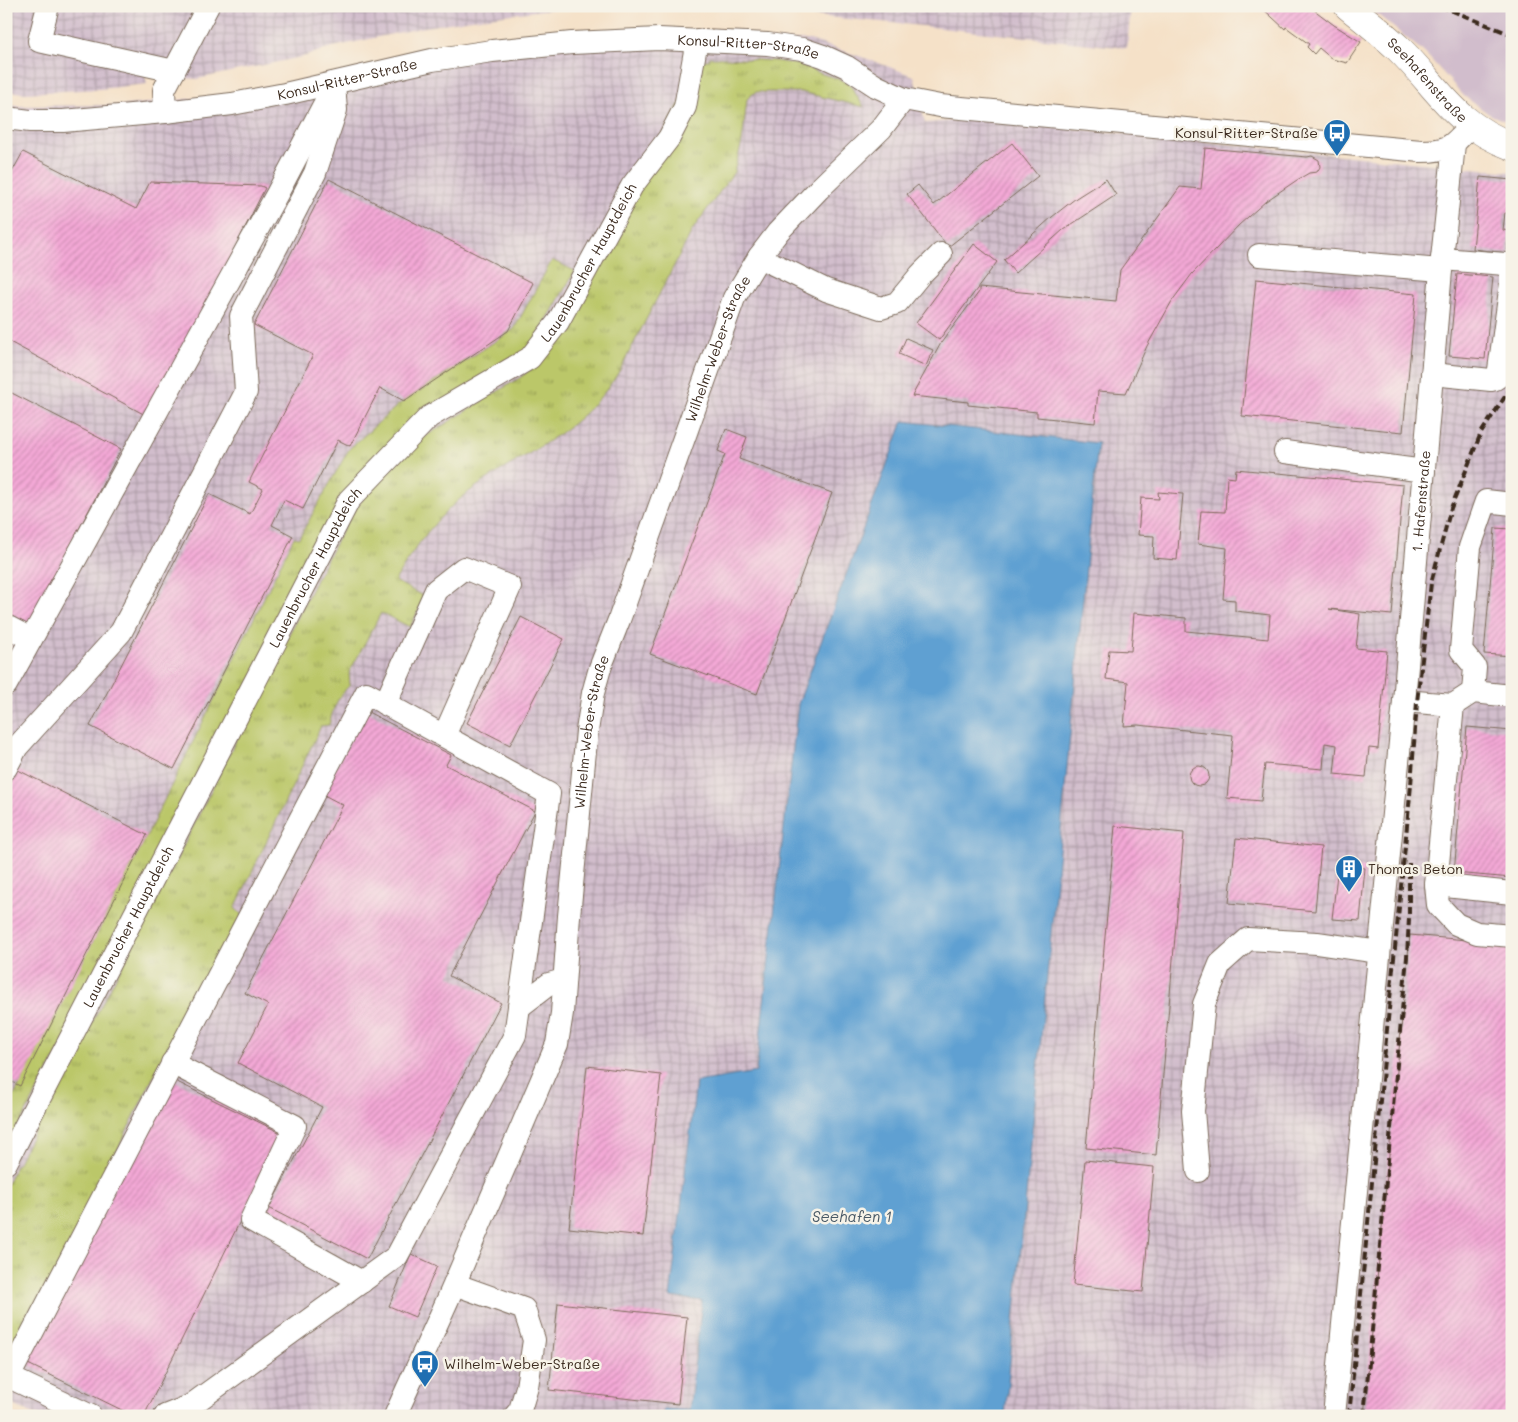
<svg xmlns="http://www.w3.org/2000/svg" width="1518" height="1422" font-family="Mali,sans-serif">
	<defs>
		<pattern id="industrial-grid" width="8" height="8" patternUnits="userSpaceOnUse" patternTransform="scale(1.25)"><rect width="8" height="8" fill="#d1bdcc"/><path d="M0 4h8M4 0v8" fill="none" stroke="#ab9aa5"/></pattern>
		<pattern id="grass-tufts" width="24" height="20" patternUnits="userSpaceOnUse" patternTransform="scale(1.25)"><rect width="24" height="20" fill="#bbc769"/><path d="M3 7l-1-3M5 7V3M7 7l1-3M15 17l-1-3M17 17v-4M19 17l1-3" fill="none" stroke="#99a256"/></pattern>
		<pattern id="building-hatch" width="6" height="6" patternUnits="userSpaceOnUse" patternTransform="scale(1.25)"><rect width="6" height="6" fill="#f4a9d7"/><path d="M-1 1l2-2M0 6l6-6M5 7l2-2" fill="none" stroke="#c78aae"/></pattern>
	</defs>
	<rect width="100%" height="100%" fill="#f7f3e8"/>
	<filter id="ink" filterUnits="userSpaceOnUse"><feTurbulence type="fractalNoise" baseFrequency=".02" numOctaves="2"/><feDisplacementMap in="SourceGraphic" scale="10" xChannelSelector="R" yChannelSelector="G"/><feConvolveMatrix kernelMatrix="1 2 1 2 8 2 1 2 1" color-interpolation-filters="sRGB"/></filter>
	<filter id="wash" filterUnits="userSpaceOnUse"><feTurbulence type="fractalNoise" baseFrequency=".0096" numOctaves="4" result="noise"/><feDisplacementMap in="SourceGraphic" scale="20" xChannelSelector="R" yChannelSelector="G"/><feGaussianBlur stdDeviation="1.12" result="paint"/><feColorMatrix in="noise" values="0 0 0 0 0 0 0 0 0 0 0 0 0 0 0 0 0 1.4 0 .05"/><feComposite in="paint" operator="in"/></filter>
	<g filter="url(#wash)">
		<rect width="100%" height="100%" fill="#f5e1c8"/>
		<g fill="url(#industrial-grid)">
			<path d="M 6,6 L 619,6 L 559,8 L 472,19 L 420,28 L 328,48 L 306,56 L 197,79 L 145,75 L 147,84 L 100,89 L 25,93 L 6,91 Z"/>
			<path d="M 682,6 L 1131,6 L 1127,48 L 903,24 L 781,13 Z"/>
			<path d="M 810,40 L 865,58 L 914,76 L 925,123 L 976,119 L 1512,172 L 1512,1416 L 1005,1416 L 1098,443 L 798,704 L 756,1072 L 671,1297 L 702,1301 L 688,1411 L 664,1409 L 662,1416 L 39,1416 L 6,1402 L 6,105 L 18,106 L 127,105 L 218,96 L 486,46 Z"/>
		</g>
		<path fill="#d1bdcc" d="M 1367,6 L 1512,6 L 1512,124 L 1489,114 L 1464,96 L 1425,53 Z"/>
		<g fill="url(#grass-tufts)" stroke="#7b7844">
			<path d="M 709,57 L 776,61 L 801,65 L 822,74 L 848,82 L 864,107 L 801,92 L 755,92 L 747,99 L 742,142 L 734,172 L 693,229 L 620,370 C 581,434 527,450 470,491 C 438,515 414,547 395,581 L 425,597 L 410,627 L 381,613 L 349,673 L 350,685 C 337,697 333,709 329,725 L 321,726 L 235,908 L 243,916 L 185,1030 L 172,1039 L 55,1277 L 6,1359 L 6,1185 L 149,915 L 319,574 L 350,516 L 368,492 L 421,439 L 521,377 L 541,360 L 703,60 L 709,60 Z"/>
			<path d="M 552,260 L 575,271 L 530,349 L 377,456 L 6,1150 L 6,1112 L 147,835 L 294,537 L 299,538 L 349,449 L 398,405 L 514,329 Z"/>
		</g>
		<path fill="#5fa0d2" stroke="#4d6578" d="M 903,421 L 1098,443 L 1005,1416 L 662,1416 L 664,1409 L 689,1410 L 702,1301 L 670,1297 L 696,1082 L 756,1072 L 798,704 Z"/>
		<g id="blocks">
			<g fill="url(#building-hatch)">
				<path d="M 1260,6 L 1309,6 L 1334,25 L 1361,42 L 1347,63 L 1332,59 L 1319,48 L 1314,54 L 1307,47 L 1309,44 L 1286,27 L 1285,29 Z"/>
				<path d="M 1012,143 L 1038,176 L 948,247 L 907,194 L 918,185 L 934,205 Z"/>
				<path d="M 1205,148 L 1307,157 L 1312,156 L 1319,160 L 1320,167 L 1317,172 L 1309,173 L 1297,180 L 1266,201 L 1239,225 L 1192,274 L 1172,301 L 1147,346 L 1126,393 L 1098,391 L 1095,423 L 1037,417 L 1037,412 L 968,405 L 968,402 L 912,396 L 941,343 L 979,292 L 979,288 L 1116,301 L 1120,270 L 1180,187 L 1201,189 Z"/>
				<path d="M 23,152 L 136,209 L 150,182 L 261,186 L 265,188 L 149,417 L 6,340 L 6,183 Z"/>
				<path d="M 1480,177 L 1512,180 L 1512,214 L 1505,213 L 1503,230 L 1509,231 L 1507,253 L 1473,249 Z"/>
				<path d="M 329,179 L 533,283 L 508,331 L 404,401 L 380,388 L 350,446 L 338,440 L 303,509 L 284,500 L 272,525 L 293,536 L 174,769 L 90,726 L 209,494 L 250,514 L 263,489 L 249,482 L 313,355 L 254,325 Z"/>
				<path d="M 1106,179 L 1116,195 L 1063,230 L 1015,273 L 1004,260 L 1052,217 L 1076,198 Z"/>
				<path d="M 974,244 L 997,262 L 939,340 L 916,323 Z"/>
				<path d="M 1457,274 L 1493,277 L 1485,359 L 1449,356 Z"/>
				<path d="M 1256,279 L 1416,294 L 1403,432 L 1242,416 Z"/>
				<path d="M 906,338 L 933,350 L 926,366 L 899,354 Z"/>
				<path d="M 6,390 L 121,449 L 28,626 L 6,615 Z"/>
				<path d="M 726,429 L 747,437 L 739,459 L 832,493 L 757,694 L 650,654 L 725,454 L 718,451 Z"/>
				<path d="M 1236,469 L 1403,485 L 1392,615 L 1329,609 L 1360,614 L 1356,648 L 1387,651 L 1378,749 L 1369,748 L 1366,777 L 1334,774 L 1337,745 L 1325,743 L 1323,769 L 1265,764 L 1261,801 L 1227,798 L 1233,735 L 1138,725 L 1124,726 L 1128,682 L 1106,679 L 1109,650 L 1131,651 L 1134,613 L 1186,618 L 1186,631 L 1268,639 L 1270,615 L 1235,611 L 1235,600 L 1223,599 L 1227,548 L 1198,544 L 1201,511 L 1225,512 L 1227,477 L 1235,478 Z"/>
				<path d="M 1158,492 L 1183,494 L 1177,560 L 1153,558 L 1154,536 L 1138,535 L 1141,498 L 1159,499 Z"/>
				<path d="M 1495,528 L 1512,529 L 1512,656 L 1484,654 Z"/>
				<path d="M 521,617 L 564,639 L 510,745 L 467,723 Z"/>
				<path d="M 366,711 L 451,755 L 446,765 L 535,811 L 449,976 L 501,1003 L 367,1259 L 269,1208 L 322,1107 L 238,1063 L 268,1005 L 245,993 L 343,805 L 322,794 Z"/>
				<path d="M 1467,727 L 1512,731 L 1512,878 L 1454,873 Z"/>
				<circle cx="1199" cy="776" r="10"/>
				<path d="M 16,769 L 147,835 L 20,1086 L 6,1079 L 6,788 Z"/>
				<path d="M 1115,826 L 1184,833 L 1156,1155 L 1086,1148 Z"/>
				<path d="M 1236,838 L 1321,847 L 1315,911 L 1229,903 Z"/>
				<path d="M 1338,865 L 1365,868 L 1360,921 L 1332,919 Z"/>
				<path d="M 1410,935 L 1512,944 L 1512,1416 L 1364,1416 Z"/>
				<path d="M 587,1066 L 661,1075 L 643,1236 L 569,1228 Z"/>
				<path d="M 167,1077 L 283,1134 L 144,1416 L 134,1416 L 26,1363 Z"/>
				<path d="M 1085,1160 L 1154,1167 L 1143,1292 L 1073,1285 Z"/>
				<path d="M 411,1254 L 437,1266 L 415,1317 L 389,1306 Z"/>
				<path d="M 558,1303 L 687,1317 L 678,1404 L 549,1390 Z"/>
			</g>
		</g>
	</g>
	<g filter="url(#ink)">
		<use href="#blocks" fill-opacity="0" stroke="#7c6a5a" stroke-width="1"/>
		<g fill="none" stroke-linecap="round" stroke-linejoin="round">
			<defs>
				<g id="minor">
					<path d="M 48,6 L 39,41 L 174,71"/>
					<path d="M 165,112 L 164,90 L 208,6"/>
					<path id="s1" d="M 6,118 L 30,121 L 63,121 L 165,112 L 232,104 L 285,94 L 432,60 L 492,51 L 572,43 L 659,39 L 768,44 L 802,49 L 823,56 L 847,67 L 876,86 L 904,99 L 940,106 L 1421,151 C 1450,151 1452,146 1471,125"/>
					<path d="M 1259,255 L 1441,270"/>
					<path d="M 759,257 L 826,290 L 881,308 L 897,303 L 920,275 L 941,254"/>
					<path d="M 1432,374 L 1491,380 L 1495,379 L 1498,377 L 1511,283 L 1511,271 L 1505,264 L 1442,259"/>
					<path d="M 1285,452 L 1424,471"/>
					<path d="M 6,626 L 31,639"/>
					<path d="M 6,685 L 277,194 L 329,95"/>
					<path d="M 1473,692 L 1475,667 L 1461,650 L 1470,547 L 1486,501 L 1512,504"/>
					<path d="M 1404,701 L 1453,705 L 1473,692 L 1512,696"/>
					<path d="M 385,704 L 436,590 L 464,568 L 510,587 L 444,736"/>
					<path d="M 1453,705 L 1436,885 L 1512,893"/>
					<path d="M 6,768 L 17,747 L 121,632 L 246,392 L 241,316 L 315,173 L 336,110 L 334,83"/>
					<path d="M 1436,885 L 1438,905 L 1456,924 L 1477,933 L 1512,936"/>
					<path d="M 519,1007 L 549,984 L 564,980"/>
					<path d="M 172,1063 L 295,1126 L 251,1220 L 362,1282"/>
					<path id="s2" d="M 6,1163 L 349,500 L 429,417 L 530,358 L 558,322 L 632,186 L 669,138 L 685,107 L 697,40"/>
					<path d="M 1198,1171 L 1193,1111 L 1204,1004 L 1220,964 L 1248,939 L 1317,943 L 1379,952"/>
					<path d="M 454,1284 L 524,1309 L 534,1340 L 527,1387 L 520,1410 L 515,1416"/>
					<path d="M 91,1416 L 9,1377 L 366,693 L 549,794 L 515,1035 L 397,1256 L 190,1406 L 165,1416"/>
					<path id="s3" d="M 395,1416 L 448,1299 L 557,1044 L 562,1013 L 569,916 L 587,731 L 593,693 L 600,668 L 619,620 L 734,298 L 759,257 L 778,232 L 819,189 L 881,129 L 904,99"/>
					<path id="s4" d="M 1334,1416 L 1404,701 L 1442,259 L 1454,144"/>
				</g>
				<g id="major">
					<path id="s5" d="M 1348,6 C 1365,20 1382,33 1398,48 C 1439,88 1454,125 1512,146"/>
				</g>
			</defs>
			<use href="#minor" stroke="#7c6a5a" stroke-width="24"/>
			<use href="#major" stroke="#7c6a5a" stroke-width="29"/>
			<use href="#minor" stroke="#fff" stroke-width="22"/>
			<use href="#major" stroke="#fff" stroke-width="28"/>
			<g stroke="#3b2a1e" stroke-width="4" stroke-dasharray="8 4" stroke-linecap="butt">
				<path d="M 1440,6 L 1512,35"/>
				<path d="M 1349,1416 L 1411,785 L 1417,702 L 1431,583 L 1451,508 L 1481,433 L 1512,386"/>
				<path d="M 1364,1416 L 1407,957 L 1409,918 L 1409,863"/>
			</g>
		</g>
	</g>
	<defs>
		<symbol id="bus-pin" viewBox="-11 -11 22 30"><path d="M0 17L-7.5 6A9.5 9.5 0 1 1 7.5 6Z" fill="#1f6fb2" stroke="#f7f3e8"/><path d="M-5-6H5V4H4V6H2V4H-2V6H-4V4H-5ZM-3.5-4V0h7V-4ZM-3.5 1.2v1.5H-2V1.2ZM2 1.2v1.5H3.5V1.2Z" fill="#fff"/></symbol>
		<symbol id="building-pin" viewBox="-11 -11 22 30"><path d="M0 17L-7.5 6A9.5 9.5 0 1 1 7.5 6Z" fill="#1f6fb2" stroke="#f7f3e8"/><path d="M-4-6H4V6H1V3H-1V6H-4ZM-2.5-4.3h1.7v1.8h-1.7ZM.8-4.3h1.7v1.8H.8ZM-2.5-1h1.7V.8h-1.7ZM.8-1h1.7V.8H.8Z" fill="#fff"/></symbol>
	</defs>
	<g fill-rule="evenodd">
		<use href="#bus-pin" x="1321" y="117" width="32" height="43"/>
		<use href="#building-pin" x="1333" y="853" width="32" height="43"/>
		<use href="#bus-pin" x="409" y="1348" width="32" height="43"/>
	</g>
	<g text-anchor="middle" stroke-width="5" stroke-linejoin="round" paint-order="stroke">
		<g font-size="14" fill="#3b2a1e" stroke="#f7f3e8">
			<text dy="5" stroke="none"><textPath href="#s1" startOffset="750">Konsul-Ritter-Straße</textPath></text>
			<text dy="5" stroke="none"><textPath href="#s1" startOffset="345">Konsul-Ritter-Straße</textPath></text>
			<text dy="5" stroke="none"><textPath href="#s5" startOffset="109">Seehafenstraße</textPath></text>
			<text dy="5" stroke="none"><textPath href="#s2" startOffset="1091">Lauenbrucher Hauptdeich</textPath></text>
			<text dy="5" stroke="none"><textPath href="#s3" startOffset="1125">Wilhelm-Weber-Straße</textPath></text>
			<text dy="5" stroke="none"><textPath href="#s4" startOffset="919">1. Hafenstraße</textPath></text>
			<text dy="5" stroke="none"><textPath href="#s2" startOffset="671">Lauenbrucher Hauptdeich</textPath></text>
			<text dy="5" stroke="none"><textPath href="#s3" startOffset="720">Wilhelm-Weber-Straße</textPath></text>
			<text dy="5" stroke="none"><textPath href="#s2" startOffset="266">Lauenbrucher Hauptdeich</textPath></text>
		</g>
		<g font-size="14" fill="#3b2a1e" stroke="#f7f3e8" text-anchor="start">
			<text x="1318" y="138" text-anchor="end">Konsul-Ritter-Straße</text>
			<text x="1368" y="874">Thomas Beton</text>
			<text x="444" y="1369">Wilhelm-Weber-Straße</text>
		</g>
		<g font-size="15" font-style="italic" fill="#495966" stroke="#f7f3e8">
			<text x="852" y="1222">Seehafen 1</text>
		</g>
	</g>
	<rect width="1518" height="1422" fill="none" stroke="#f7f3e8" stroke-width="25"/>
</svg>
